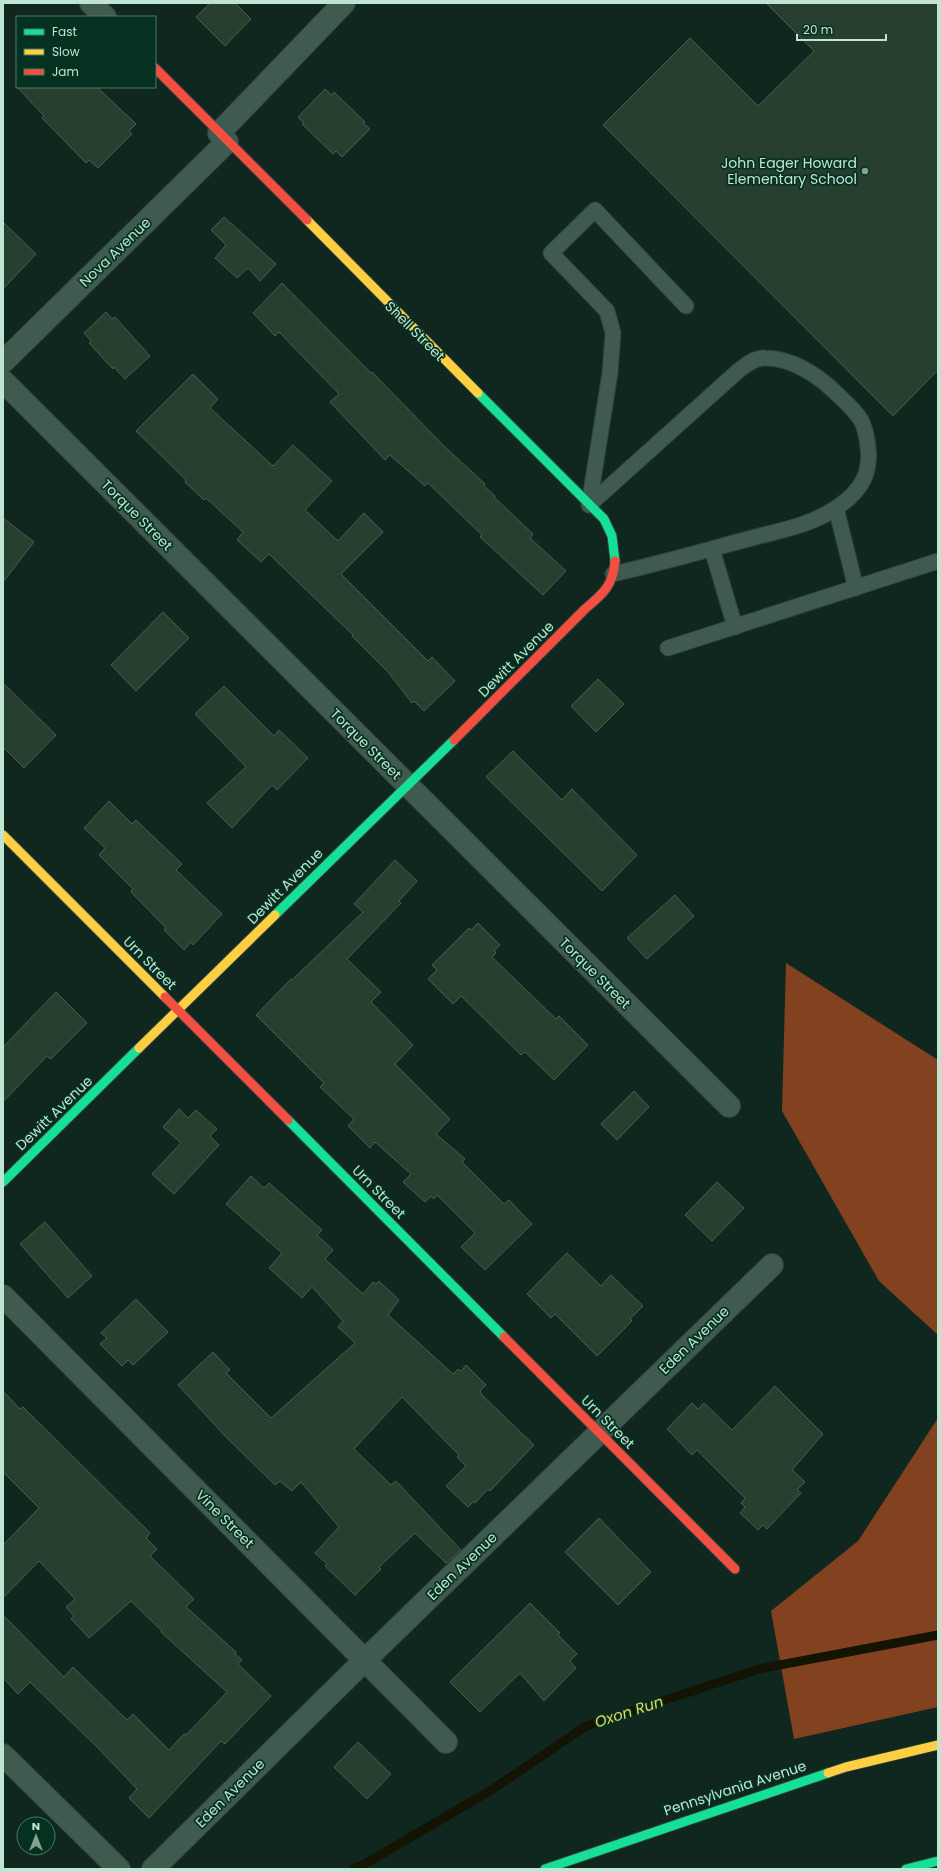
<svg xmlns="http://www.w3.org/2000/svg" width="941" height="1872" font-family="Poppins,sans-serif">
	<rect width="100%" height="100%" fill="#0f271e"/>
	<g fill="#824220">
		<path d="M 786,963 L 938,1060 L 938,1335 L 879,1281 L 782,1111 Z"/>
		<path d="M 938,1418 L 938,1707 L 794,1739 L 771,1611 L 858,1541 Z"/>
	</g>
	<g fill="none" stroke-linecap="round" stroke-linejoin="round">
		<path stroke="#141403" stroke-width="9" d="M 353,1869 L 363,1865 L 493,1789 L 586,1726 L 759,1669 L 938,1635"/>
	</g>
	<g fill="#263f2f" stroke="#495d50">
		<path d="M 210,3 L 235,3 L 251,19 L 225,46 L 196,17 Z"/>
		<path d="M 766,3 L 938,3 L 938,370 L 893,416 L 603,125 L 690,38 L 758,106 L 814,51 Z"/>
		<path d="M 17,87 L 97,87 L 136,124 L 129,131 L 132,134 L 98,168 L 89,160 L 86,163 L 42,118 L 44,116 Z"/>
		<path d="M 325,89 L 332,95 L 334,92 L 365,122 L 363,123 L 370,129 L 342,157 L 336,151 L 333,154 L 302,124 L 304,123 L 298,117 Z"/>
		<path d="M 224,217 L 276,264 L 260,281 L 248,268 L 237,278 L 215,258 L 226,245 L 211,230 Z"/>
		<path d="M 3,222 L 36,254 L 3,289 Z"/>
		<path d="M 282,283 L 371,373 L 372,372 L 444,446 L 485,484 L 484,486 L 495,496 L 494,497 L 533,534 L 530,538 L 566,571 L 543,595 L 480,537 L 482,535 L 428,483 L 425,486 L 390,455 L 385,460 L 330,402 L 339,394 L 279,332 L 275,336 L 253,313 Z"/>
		<path d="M 106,312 L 112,319 L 115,317 L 150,356 L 125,379 L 114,367 L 113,369 L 89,343 L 91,341 L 84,333 Z"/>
		<path d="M 193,374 L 218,399 L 210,408 L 273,466 L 293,445 L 332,481 L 305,510 L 338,541 L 364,513 L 383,532 L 341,574 L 428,661 L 432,657 L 455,681 L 424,711 L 414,701 L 412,703 L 388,672 L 352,636 L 353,635 L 269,554 L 261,562 L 237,540 L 243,532 L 206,498 L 204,500 L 185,482 L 186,480 L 136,431 Z"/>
		<path d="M 3,518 L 34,542 L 3,582 Z"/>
		<path d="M 163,612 L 189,638 L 136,691 L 111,665 Z"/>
		<path d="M 598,679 L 624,704 L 596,732 L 571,706 Z"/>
		<path d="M 3,683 L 56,735 L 24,768 L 3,747 Z"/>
		<path d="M 224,686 L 274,736 L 279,730 L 308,758 L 277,790 L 272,785 L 232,828 L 207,803 L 246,767 L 195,714 Z"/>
		<path d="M 513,751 L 562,800 L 572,789 L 637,855 L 602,891 L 486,777 Z"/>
		<path d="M 109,801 L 132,824 L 136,820 L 182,864 L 176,870 L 222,914 L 193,945 L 191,942 L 184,950 L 164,930 L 166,928 L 131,892 L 133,889 L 99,855 L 105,848 L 84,828 Z"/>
		<path d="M 395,860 L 417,881 L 399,901 L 401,903 L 347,959 L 381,992 L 371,1002 L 413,1045 L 395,1064 L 450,1119 L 436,1134 L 465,1159 L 462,1162 L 504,1204 L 509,1200 L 532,1224 L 485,1270 L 461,1247 L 475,1233 L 437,1195 L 434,1199 L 431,1196 L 425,1202 L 403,1182 L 411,1174 L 375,1142 L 370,1148 L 348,1126 L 354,1119 L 320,1087 L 324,1083 L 256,1015 L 291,979 L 292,980 L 363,912 L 354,904 Z"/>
		<path d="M 675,895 L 694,916 L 647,959 L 627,938 Z"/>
		<path d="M 478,923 L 500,945 L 494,951 L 496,953 L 492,957 L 556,1019 L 559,1016 L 588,1045 L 554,1080 L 525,1052 L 521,1055 L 461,996 L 453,1004 L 428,979 L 437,970 L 432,965 L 469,928 L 471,930 Z"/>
		<path d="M 56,992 L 87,1023 L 51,1059 L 47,1056 L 3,1102 L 3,1047 Z"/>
		<path d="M 634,1091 L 649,1107 L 617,1140 L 601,1124 Z"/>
		<path d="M 179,1109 L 188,1118 L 196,1110 L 217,1129 L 210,1136 L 219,1145 L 174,1194 L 152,1174 L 181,1143 L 163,1127 Z"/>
		<path d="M 251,1176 L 264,1188 L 269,1183 L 322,1230 L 317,1235 L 333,1250 L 325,1259 L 363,1294 L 373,1282 L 376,1284 L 379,1281 L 399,1300 L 388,1315 L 453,1374 L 458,1369 L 461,1371 L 466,1365 L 486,1385 L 480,1391 L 483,1396 L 534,1445 L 490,1491 L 488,1489 L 475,1503 L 474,1501 L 468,1507 L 446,1486 L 466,1466 L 457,1457 L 459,1455 L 402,1397 L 354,1449 L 391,1485 L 396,1481 L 461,1550 L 446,1563 L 415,1533 L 379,1567 L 381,1569 L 355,1595 L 325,1566 L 327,1564 L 315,1553 L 339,1527 L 301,1482 L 292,1491 L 280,1481 L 275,1485 L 226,1437 L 178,1385 L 213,1352 L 230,1370 L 226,1373 L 271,1418 L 355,1343 L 338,1327 L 343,1321 L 312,1287 L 302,1298 L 269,1268 L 282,1253 L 226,1204 Z"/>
		<path d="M 717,1182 L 744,1208 L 712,1241 L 685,1215 Z"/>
		<path d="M 45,1222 L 92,1276 L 68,1298 L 20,1244 Z"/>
		<path d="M 567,1253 L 601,1286 L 611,1275 L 643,1306 L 630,1319 L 632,1321 L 597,1356 L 555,1314 L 551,1318 L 527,1294 Z"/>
		<path d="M 136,1299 L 168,1332 L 133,1365 L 128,1360 L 122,1366 L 100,1344 L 107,1338 L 101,1333 Z"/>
		<path d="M 775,1386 L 823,1434 L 792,1470 L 805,1482 L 797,1490 L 801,1493 L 767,1529 L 763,1525 L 758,1530 L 740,1513 L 745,1507 L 741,1503 L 745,1498 L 697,1450 L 692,1455 L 667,1429 L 692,1403 L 698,1409 L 704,1403 L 732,1430 Z"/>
		<path d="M 3,1391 L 20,1409 L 23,1407 L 150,1533 L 146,1538 L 157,1549 L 150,1556 L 194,1599 L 186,1607 L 236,1652 L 235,1654 L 242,1660 L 238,1664 L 271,1696 L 225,1744 L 221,1741 L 149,1818 L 129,1798 L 137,1789 L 98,1748 L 30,1682 L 18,1694 L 3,1678 L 3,1615 L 64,1677 L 73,1667 L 127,1720 L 133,1714 L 169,1750 L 184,1734 L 186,1735 L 227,1692 L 161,1632 L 162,1631 L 131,1601 L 89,1638 L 71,1619 L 74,1616 L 66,1607 L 75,1599 L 39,1561 L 3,1598 L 3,1545 L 39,1508 L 3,1472 Z"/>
		<path d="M 599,1518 L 651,1572 L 618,1605 L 565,1552 Z"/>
		<path d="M 530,1603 L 560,1633 L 558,1635 L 577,1654 L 570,1661 L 576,1668 L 544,1701 L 520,1673 L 480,1712 L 450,1682 Z"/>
		<path d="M 358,1742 L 391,1774 L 367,1799 L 334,1767 Z"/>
	</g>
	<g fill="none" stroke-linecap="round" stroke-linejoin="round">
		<defs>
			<g id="lane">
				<path d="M 589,505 L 738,371 C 746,365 755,357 765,358 C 791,358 816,374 834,391 C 843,400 854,409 861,420 C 864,426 866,434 867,440 C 873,472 862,491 836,508 C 810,526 777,531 748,539 C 703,551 658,564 613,574"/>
				<path d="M 589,505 L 610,373 L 613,333 L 607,311 L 551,253 L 595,210 L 686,306"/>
				<path d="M 836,508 L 856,588"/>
				<path d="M 712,549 L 735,627"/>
				<path d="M 668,648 L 938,561"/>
			</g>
			<g id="street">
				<path d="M 91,3 L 105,17"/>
				<path d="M 219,133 L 344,3"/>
				<path d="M 3,362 L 227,142"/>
				<path d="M 3,381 L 729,1106"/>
				<path d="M 3,1296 L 446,1742"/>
				<path d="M 3,1755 L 119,1869"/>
				<path d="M 153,1869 L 365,1660 L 772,1265"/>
			</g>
			<g id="fast">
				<path d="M 478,393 L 604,519 L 612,536 L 615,561"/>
				<path d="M 275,915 L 454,740"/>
				<path d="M 288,1120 L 504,1337"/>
				<path d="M 3,1182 L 139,1048"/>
				<path d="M 545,1869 L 828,1773"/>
				<path d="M 906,1869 L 938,1861"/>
			</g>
			<g id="slow">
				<path d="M 307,220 L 478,393"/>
				<path d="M 3,835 L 165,997"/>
				<path d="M 139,1048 L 275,915"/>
				<path d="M 828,1773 L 846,1767 L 938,1745"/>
			</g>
			<g id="jam">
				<path d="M 155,68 L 307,220"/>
				<path d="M 454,740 L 585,609 C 603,594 613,586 615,561"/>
				<path d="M 165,997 L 288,1120"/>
				<path d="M 504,1337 L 735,1569"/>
			</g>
		</defs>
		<use href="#lane" stroke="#2f423a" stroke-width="17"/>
		<use href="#street" stroke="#2f423a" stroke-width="24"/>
		<use href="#fast" stroke="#2f423a" stroke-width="11"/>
		<use href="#slow" stroke="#2f423a" stroke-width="11"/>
		<use href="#jam" stroke="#2f423a" stroke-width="11"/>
		<use href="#lane" stroke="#3f5a4f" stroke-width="15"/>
		<use href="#street" stroke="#3f5a4f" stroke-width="22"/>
		<use href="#fast" stroke="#16e098" stroke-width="9"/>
		<use href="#slow" stroke="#ffcf43" stroke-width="9"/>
		<use href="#jam" stroke="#f24e42" stroke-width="9"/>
	</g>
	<circle fill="#81a293" stroke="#053121" stroke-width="1.5" cx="865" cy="171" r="4"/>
	<g text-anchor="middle" stroke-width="3.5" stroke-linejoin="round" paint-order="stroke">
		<g font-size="14" fill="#bfe4d2" stroke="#053121" text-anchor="end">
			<text x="857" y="168">John Eager Howard<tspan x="857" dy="16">Elementary School</tspan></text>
		</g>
		<g font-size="14" fill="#bfe4d2" stroke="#053121">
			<text transform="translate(115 252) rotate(-44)" y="5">Nova Avenue</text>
			<text transform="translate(415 331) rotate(45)" y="5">Shell Street</text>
			<text transform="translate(137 515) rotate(45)" y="5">Torque Street</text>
			<text transform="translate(516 659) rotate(-45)" y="5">Dewitt Avenue</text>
			<text transform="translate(366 744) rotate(45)" y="5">Torque Street</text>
			<text transform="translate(285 886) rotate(-45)" y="5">Dewitt Avenue</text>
			<text transform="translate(150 963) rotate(45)" y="5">Urn Street</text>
			<text transform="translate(595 973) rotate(45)" y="5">Torque Street</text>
			<text transform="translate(54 1113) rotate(-44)" y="5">Dewitt Avenue</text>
			<text transform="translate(379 1192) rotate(45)" y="5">Urn Street</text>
			<text transform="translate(694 1340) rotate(-44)" y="5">Eden Avenue</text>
			<text transform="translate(608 1422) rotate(45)" y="5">Urn Street</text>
			<text transform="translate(225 1519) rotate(45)" y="5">Vine Street</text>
			<text transform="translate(462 1566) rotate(-44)" y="5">Eden Avenue</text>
			<text transform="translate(735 1788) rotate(-18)" y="5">Pennsylvania Avenue</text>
			<text transform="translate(230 1793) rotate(-45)" y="5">Eden Avenue</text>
		</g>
		<g font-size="15" font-style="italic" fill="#e2d758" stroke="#053121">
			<text transform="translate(629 1712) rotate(-18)" y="5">Oxon Run</text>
		</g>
	</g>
	<rect width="941" height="1872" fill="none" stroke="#bfe4d2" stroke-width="8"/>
	<rect x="16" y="16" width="140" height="72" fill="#053121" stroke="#4f7968"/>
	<rect x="24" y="29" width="20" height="6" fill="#16e098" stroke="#4f7968"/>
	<text x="52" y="36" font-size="12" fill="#bfe4d2">Fast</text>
	<rect x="24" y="49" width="20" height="6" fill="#ffcf43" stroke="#4f7968"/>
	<text x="52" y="56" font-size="12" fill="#bfe4d2">Slow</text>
	<rect x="24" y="69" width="20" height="6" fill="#f24e42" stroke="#4f7968"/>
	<text x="52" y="76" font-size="12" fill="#bfe4d2">Jam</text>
	<g transform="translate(36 1836)"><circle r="19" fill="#053121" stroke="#4f7968"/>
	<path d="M0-3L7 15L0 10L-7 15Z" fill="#81a293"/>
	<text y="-6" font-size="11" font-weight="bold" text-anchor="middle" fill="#bfe4d2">N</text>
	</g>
	<path d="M797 34v6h89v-6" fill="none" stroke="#bfe4d2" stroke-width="2"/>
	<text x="803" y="34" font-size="12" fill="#bfe4d2" stroke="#053121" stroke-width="3" paint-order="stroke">20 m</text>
</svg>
